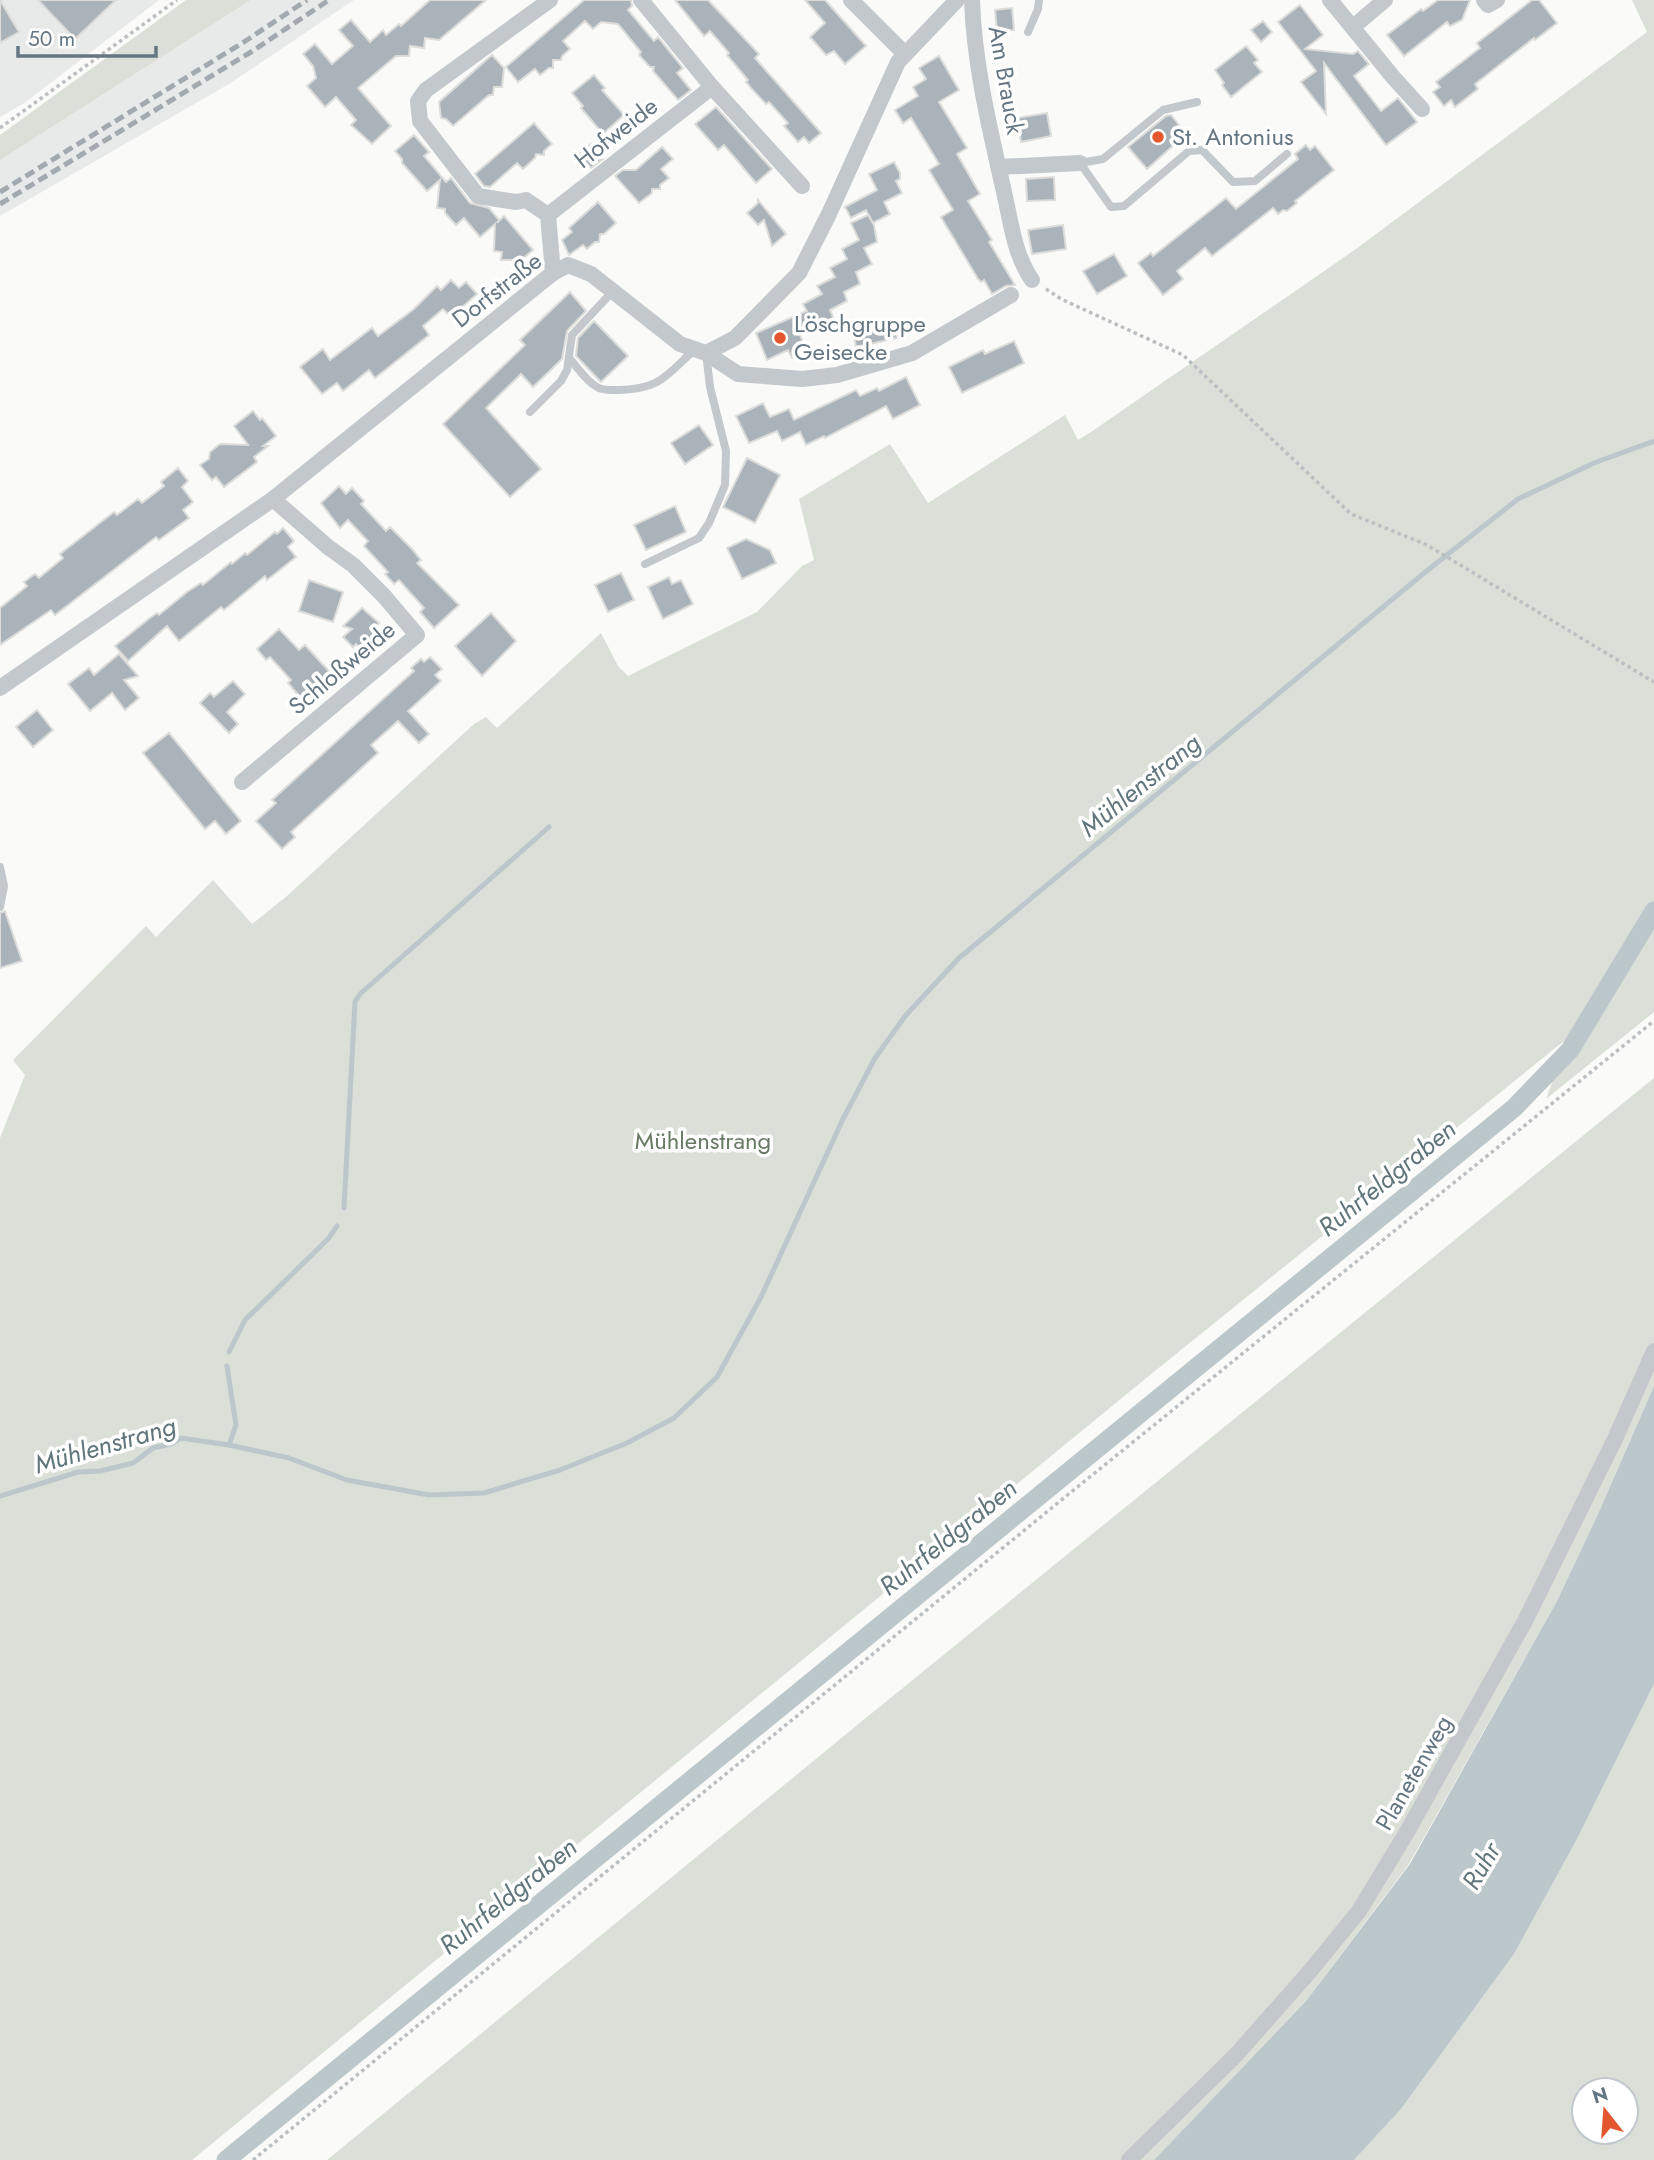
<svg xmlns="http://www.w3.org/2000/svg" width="1654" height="2160" font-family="Jost,sans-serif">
	<rect width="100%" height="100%" fill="#fafaf8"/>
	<g fill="#e8e9e9">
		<path d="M 0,0 L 159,0 L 23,104 L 0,117 Z"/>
		<path d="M 251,0 L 354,0 L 229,84 L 0,216 L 0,160 Z"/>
	</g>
	<g fill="#dadfd7" fill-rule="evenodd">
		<path d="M 186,0 L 251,0 L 0,160 L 0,135 Z"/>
		<path d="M 1632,0 L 1654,0 L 1654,1012 L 1546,1099 L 1569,1037 L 1150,1375 L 192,2160 L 0,2160 L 0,1138 L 25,1075 L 13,1060 L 146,926 L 156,937 L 213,880 L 252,924 L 287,896 L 474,724 L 486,717 L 497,728 L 601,633 L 618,666 L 628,676 L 757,612 L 802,566 L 814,560 L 799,499 L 890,444 L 928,503 L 1065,415 L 1078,440 L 1091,432 L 1356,249 L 1647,32 Z"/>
		<path d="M 1654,1078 L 1654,1386 L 1598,1514 L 1557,1601 L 1409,1864 L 1306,2001 L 1154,2160 L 327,2160 L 867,1717 Z"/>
		<path d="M 1654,1684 L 1654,2160 L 1354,2160 L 1401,2109 L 1514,1954 L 1576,1841 ZM 1584,2090 L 1626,2090 L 1626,2132 L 1584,2132 Z"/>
	</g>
	<path fill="#bbc7cb" d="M 1654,1386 L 1654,1684 L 1576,1841 L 1514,1954 L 1401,2109 L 1354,2160 L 1154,2160 L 1306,2001 L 1410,1864 L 1557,1601 L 1598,1514 Z"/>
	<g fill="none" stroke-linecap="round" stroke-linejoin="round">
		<g stroke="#bbc7cb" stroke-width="5">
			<path d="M 344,1208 L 355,1002 L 360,994 L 549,827"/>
			<path d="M 229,1352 L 245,1320 L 328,1239 L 337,1226"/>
			<path d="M 227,1366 L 236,1425 L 229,1445"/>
			<path d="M 0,1496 L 78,1472 L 100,1471 L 133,1463 L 153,1448 L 171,1444 L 181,1438 L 229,1445 L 289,1458 L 347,1480 L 429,1495 L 484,1493 L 560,1470 L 627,1443 L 674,1418 L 717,1377 L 761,1297 L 843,1119 L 875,1058 L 906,1015 L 959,958 L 1429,569 L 1518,499 L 1594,463 L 1654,441"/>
		</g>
		<path stroke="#bbc7cb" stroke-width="19" d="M 226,2160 L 1514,1108 L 1570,1050 L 1654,911"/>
	</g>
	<g fill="#aab3b9" stroke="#dcdcda" stroke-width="2">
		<path d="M 0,0 L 19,32 L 0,43 Z"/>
		<path d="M 38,0 L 116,0 L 75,39 Z"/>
		<path d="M 430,0 L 486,0 L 439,40 L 425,38 L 424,48 L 410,46 L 409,56 L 396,56 L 358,88 L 391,126 L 372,144 L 351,125 L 356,120 L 336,97 L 325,107 L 307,86 L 316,78 L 313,66 L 303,54 L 315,44 L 332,64 L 353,46 L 339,30 L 351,20 L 370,42 L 383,30 L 386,35 L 399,24 L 401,26 Z"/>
		<path d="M 584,0 L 631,0 L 632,6 L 628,10 L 654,41 L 658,37 L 683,68 L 677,73 L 691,90 L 678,100 L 653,71 L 654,67 L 650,67 L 639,55 L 641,52 L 618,24 L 601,22 L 593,29 L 585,21 L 563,41 L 570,49 L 562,56 L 561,60 L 553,60 L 553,68 L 549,68 L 540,75 L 535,69 L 518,82 L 506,67 Z"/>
		<path d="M 675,0 L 708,0 L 759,54 L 755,58 L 821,133 L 809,143 L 804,137 L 798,142 L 784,126 L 788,123 L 769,102 L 766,104 L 751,88 L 746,82 L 748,80 L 727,55 L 729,53 L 710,31 L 704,36 Z"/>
		<path d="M 805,0 L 825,0 L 866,46 L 845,64 L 834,51 L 826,55 L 810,37 L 825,23 Z"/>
		<path d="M 1438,0 L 1470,0 L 1462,20 L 1450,26 L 1447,22 L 1404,56 L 1387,35 L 1421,9 L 1423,11 Z"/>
		<path d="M 1532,0 L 1539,0 L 1557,23 L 1535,40 L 1534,38 L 1475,84 L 1478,89 L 1455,107 L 1451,100 L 1444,106 L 1433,92 L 1440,87 L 1436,82 L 1480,48 L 1477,43 Z"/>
		<path d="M 1300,5 L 1323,35 L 1305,49 L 1353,54 L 1358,51 L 1369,64 L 1354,76 L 1381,111 L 1398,98 L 1417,122 L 1386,145 L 1324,63 L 1326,114 L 1301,82 L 1316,71 L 1278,22 Z"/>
		<path d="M 1012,8 L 1014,30 L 997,31 L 995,10 Z"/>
		<path d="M 1263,21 L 1272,32 L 1261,42 L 1251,30 Z"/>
		<path d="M 1246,46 L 1258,60 L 1254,63 L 1262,72 L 1231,97 L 1222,85 L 1224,83 L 1215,70 Z"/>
		<path d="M 492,55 L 504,68 L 502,87 L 494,87 L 493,95 L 489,95 L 453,126 L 446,119 L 441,118 L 439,102 Z"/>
		<path d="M 939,56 L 959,90 L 939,102 L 967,148 L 957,154 L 980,194 L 968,201 L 992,240 L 989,242 L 1015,285 L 1006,286 L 992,294 L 984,280 L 981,282 L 978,279 L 941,217 L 953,210 L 929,170 L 939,164 L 911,118 L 903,123 L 895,110 L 918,96 L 913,87 L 926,79 L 919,68 Z"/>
		<path d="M 594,75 L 605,88 L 602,90 L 624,115 L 603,134 L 581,108 L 583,106 L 572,93 Z"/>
		<path d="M 716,107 L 772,169 L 756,183 L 724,145 L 718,150 L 695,124 Z"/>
		<path d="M 1047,113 L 1051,136 L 1021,142 L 1017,118 Z"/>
		<path d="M 1171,115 L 1186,134 L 1147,169 L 1128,147 L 1166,116 Z"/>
		<path d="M 534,123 L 552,144 L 544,151 L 544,155 L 536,154 L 535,158 L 523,169 L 517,163 L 490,187 L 484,186 L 475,174 Z"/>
		<path d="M 414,135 L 429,152 L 424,156 L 446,182 L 451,178 L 470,203 L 489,208 L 499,220 L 497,223 L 504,216 L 533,250 L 521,260 L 501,260 L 502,252 L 494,251 L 495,224 L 480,237 L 464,218 L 456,225 L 445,213 L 445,209 L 437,208 L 440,180 L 427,191 L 402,163 L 402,159 L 395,151 Z"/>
		<path d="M 591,144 L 603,159 L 591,168 L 579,155 Z"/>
		<path d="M 1306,145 L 1310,150 L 1315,146 L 1334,170 L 1295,201 L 1297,203 L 1287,211 L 1283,210 L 1278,214 L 1273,208 L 1212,256 L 1205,248 L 1177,271 L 1183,279 L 1163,295 L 1138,263 L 1151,253 L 1153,256 L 1226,198 L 1236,209 L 1298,159 L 1295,154 Z"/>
		<path d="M 662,147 L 673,159 L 661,169 L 669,178 L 660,185 L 660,189 L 652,189 L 652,193 L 639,203 L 615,176 L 623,170 L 636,170 Z"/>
		<path d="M 894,162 L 900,173 L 900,179 L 896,181 L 902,193 L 884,202 L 890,214 L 873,223 L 866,210 L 851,218 L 845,207 L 877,190 L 869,174 Z"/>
		<path d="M 1054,177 L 1055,200 L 1027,201 L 1026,179 Z"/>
		<path d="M 758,200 L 786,234 L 772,246 L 764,220 L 758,225 L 747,213 L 758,203 Z"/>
		<path d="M 598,202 L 616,223 L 604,234 L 600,234 L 599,242 L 595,242 L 587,249 L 583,245 L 569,255 L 562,240 L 572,232 L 569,228 Z"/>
		<path d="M 868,215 L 874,225 L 877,242 L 864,248 L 872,264 L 856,272 L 860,284 L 844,292 L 847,301 L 830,310 L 834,319 L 817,328 L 818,329 L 800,335 L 807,351 L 792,358 L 788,350 L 767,360 L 756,333 L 807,311 L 803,304 L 822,294 L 817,286 L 835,277 L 830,268 L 847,259 L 842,249 L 859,240 L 851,223 Z"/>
		<path d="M 1063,225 L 1066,249 L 1032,254 L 1028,230 Z"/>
		<path d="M 1114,254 L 1127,276 L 1097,294 L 1083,271 Z"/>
		<path d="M 451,280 L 459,288 L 466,282 L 477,294 L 451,317 L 443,309 L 423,326 L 429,335 L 375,378 L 369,370 L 343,391 L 337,383 L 322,394 L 300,367 L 323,349 L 330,360 L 372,328 L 378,336 L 414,309 L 437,286 L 441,290 Z"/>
		<path d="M 570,292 L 586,311 L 567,331 L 562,359 L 533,387 L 521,374 L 486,408 L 541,469 L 510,497 L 443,424 L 525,345 L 520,340 Z"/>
		<path d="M 594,321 L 628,356 L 601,382 L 576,356 L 578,338 Z"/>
		<path d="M 893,323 L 897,338 L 856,347 L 853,331 Z"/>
		<path d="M 1014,341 L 1024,363 L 962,393 L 949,367 L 983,350 L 985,354 Z"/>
		<path d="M 906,377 L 920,405 L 893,419 L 886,406 L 825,438 L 824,436 L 806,445 L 800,432 L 782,441 L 777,431 L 749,443 L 736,416 L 763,403 L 770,417 L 789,409 L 794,420 L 856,390 L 860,396 L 877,388 L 879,391 Z"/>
		<path d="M 253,411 L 260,420 L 262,418 L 276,436 L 263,446 L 268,446 L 254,457 L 257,462 L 224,487 L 216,477 L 212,480 L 200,465 L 209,459 L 210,452 L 220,444 L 248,445 L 234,426 Z"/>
		<path d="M 699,425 L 713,445 L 685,464 L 671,443 Z"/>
		<path d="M 747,458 L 780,475 L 755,523 L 723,507 Z"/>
		<path d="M 178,468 L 188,481 L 182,487 L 193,502 L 183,510 L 189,518 L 159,540 L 156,537 L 55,615 L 51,610 L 0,645 L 0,608 L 27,586 L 24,582 L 35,574 L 39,578 L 63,558 L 60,554 L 114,512 L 117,515 L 138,499 L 142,503 L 164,486 L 161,482 Z"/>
		<path d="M 339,486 L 346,494 L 352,488 L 364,501 L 361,504 L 386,531 L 390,527 L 412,549 L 421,560 L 417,563 L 459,605 L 434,628 L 420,612 L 424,608 L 399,580 L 394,584 L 385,574 L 388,572 L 364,546 L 368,541 L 348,520 L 340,528 L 321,503 Z"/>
		<path d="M 675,506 L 686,532 L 646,550 L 634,525 Z"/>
		<path d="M 283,528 L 294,541 L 288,547 L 296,557 L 267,580 L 265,576 L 224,610 L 221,607 L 179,641 L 167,626 L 128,661 L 115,646 L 150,618 L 157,613 L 159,615 L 187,592 L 201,583 L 203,585 L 231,562 L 232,564 L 245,553 L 247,555 L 275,532 L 277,534 Z"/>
		<path d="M 746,539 L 770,550 L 776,563 L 742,579 L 727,548 Z"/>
		<path d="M 621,573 L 634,600 L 608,612 L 595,585 Z"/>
		<path d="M 669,577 L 672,584 L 681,580 L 693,604 L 663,619 L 648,587 Z"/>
		<path d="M 309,580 L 343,592 L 333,622 L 299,611 Z"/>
		<path d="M 362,608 L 379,623 L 375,627 L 384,637 L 366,654 L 356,644 L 353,647 L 343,637 L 352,629 L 343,626 Z"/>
		<path d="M 491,613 L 516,641 L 482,676 L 455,646 Z"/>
		<path d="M 279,629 L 299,650 L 305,645 L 336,679 L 311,701 L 305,695 L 301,698 L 288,683 L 291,680 L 270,657 L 266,660 L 257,649 Z"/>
		<path d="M 119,654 L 138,676 L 124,680 L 139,698 L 125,710 L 112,693 L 90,711 L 68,684 L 89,668 L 94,675 Z"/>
		<path d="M 430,657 L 442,669 L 435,675 L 441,681 L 408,711 L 429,734 L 419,743 L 398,721 L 371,745 L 378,753 L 291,832 L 295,837 L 282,849 L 256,821 L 276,803 L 272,800 L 414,671 L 411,668 L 421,659 L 424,662 Z"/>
		<path d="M 233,681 L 245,694 L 227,712 L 238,724 L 229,733 L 200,703 L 210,693 L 214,697 Z"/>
		<path d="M 37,710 L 53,730 L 33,747 L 16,727 Z"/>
		<path d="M 169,733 L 241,821 L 226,834 L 215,821 L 205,829 L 143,753 Z"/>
		<path d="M 5,911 L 22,961 L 0,968 L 0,913 Z"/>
	</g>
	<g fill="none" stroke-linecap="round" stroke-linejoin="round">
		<g stroke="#bbbfc2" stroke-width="3.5" stroke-dasharray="3.5 3.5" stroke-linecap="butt">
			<path d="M 0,128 L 177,0"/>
			<path d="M 1046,289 L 1061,299 L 1183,355 L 1351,514 L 1427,545 L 1654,682"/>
			<path d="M 253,2160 L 1070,1493 L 1654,1021"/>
		</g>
		<g stroke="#c3c8cc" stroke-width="8">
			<path d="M 1028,32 L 1038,9 L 1039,0"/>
			<path d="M 1197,102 L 1163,110 L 1103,159 L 1080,163 L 1111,207 L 1124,206 L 1189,151 L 1202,150 L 1233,182 L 1255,181 L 1287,154"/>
			<path d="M 570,359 C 578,368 586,381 597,387 C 603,391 611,390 618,390 C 660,389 665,377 694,350"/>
			<path d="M 530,412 L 561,381 L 567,370 L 572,335 L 613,291"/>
			<path d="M 645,564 L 699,538 L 709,523 L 725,485 L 726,451 L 710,387 L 706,353"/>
			<path d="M 0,867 L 4,886 L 0,907"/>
		</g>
		<g stroke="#c3c8cc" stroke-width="16">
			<path d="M 550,0 L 426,90 L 418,101 L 420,121 L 478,196 L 516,202 L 526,200 L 548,215 L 553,273"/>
			<path d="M 851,0 L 905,54"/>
			<path d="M 972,0 C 974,64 990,130 1004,192 C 1011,222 1014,254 1032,280"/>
			<path d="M 1330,0 L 1393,77 L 1422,109"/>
			<path d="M 1484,0 L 1488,5 L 1497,0"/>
			<path d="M 1353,27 L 1385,0"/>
			<path d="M 712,87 L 802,186"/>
			<path d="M 999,167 L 1080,163"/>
			<path d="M 548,215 L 712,87 L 641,0"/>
			<path d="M 706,353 L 738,374 L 802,379 L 837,375 L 912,353 L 1011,295"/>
			<path d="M 0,688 L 273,499 L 553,273 L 568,265 L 591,274 L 680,344 L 706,353 L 735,338 L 799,273 L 828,216 L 898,62 L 957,0"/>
			<path d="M 242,782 L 417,635 L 384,596 L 353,565 L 328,547 L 273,499"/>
			<path d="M 1129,2160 L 1236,2055 L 1311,1970 L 1359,1911 L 1407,1832 L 1525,1621 L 1615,1439 L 1654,1351"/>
		</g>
		<g stroke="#a2aab0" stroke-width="5" stroke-dasharray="10 5" stroke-linecap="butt">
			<path d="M 0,192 L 244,42 L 307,0"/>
			<path d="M 0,204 L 251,52 L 329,0"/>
		</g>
	</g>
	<g fill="#e4572e" stroke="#fff" stroke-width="2.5">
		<circle cx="1158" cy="137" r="7"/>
		<circle cx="780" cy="338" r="7"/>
	</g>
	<g text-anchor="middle" stroke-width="7" stroke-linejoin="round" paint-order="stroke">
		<g font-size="24" fill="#657683" stroke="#fff">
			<text transform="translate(1006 80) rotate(80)" y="8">Am Brauck</text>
			<text transform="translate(616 133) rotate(-38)" y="8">Hofweide</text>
			<text transform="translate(497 290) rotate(-38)" y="8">Dorfstraße</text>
			<text transform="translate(342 668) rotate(-40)" y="8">Schloßweide</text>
			<text transform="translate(1414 1773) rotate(-60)" y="8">Planetenweg</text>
		</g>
		<g font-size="24" fill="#657683" stroke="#fff" text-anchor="start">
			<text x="1172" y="145">St. Antonius</text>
			<text x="794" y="332">Löschgruppe<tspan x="794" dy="28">Geisecke</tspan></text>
		</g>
		<g font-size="24" fill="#687a64" stroke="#fff">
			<text x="703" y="1149">Mühlenstrang</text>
		</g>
		<g font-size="26" font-style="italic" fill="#60757c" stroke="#fff">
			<text transform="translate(1140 785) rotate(-39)" y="9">Mühlenstrang</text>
			<text transform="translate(1387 1178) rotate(-39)" y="9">Ruhrfeldgraben</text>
			<text transform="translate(105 1445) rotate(-16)" y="9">Mühlenstrang</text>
			<text transform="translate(948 1537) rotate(-39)" y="9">Ruhrfeldgraben</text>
			<text transform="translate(1481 1866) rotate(-60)" y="9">Ruhr</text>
			<text transform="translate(508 1896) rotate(-39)" y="9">Ruhrfeldgraben</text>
		</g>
	</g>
	<g transform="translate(1605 2111) rotate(343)"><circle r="33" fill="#ffffff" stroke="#c1c8cd" stroke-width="2"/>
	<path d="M0-5L12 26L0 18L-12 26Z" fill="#e4572e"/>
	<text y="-10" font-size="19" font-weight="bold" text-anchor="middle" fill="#657683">N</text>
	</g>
	<path d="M18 46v10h138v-10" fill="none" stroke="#657683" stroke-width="3.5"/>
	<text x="28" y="46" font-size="21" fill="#657683" stroke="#ffffff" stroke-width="5" paint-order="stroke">50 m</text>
</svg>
